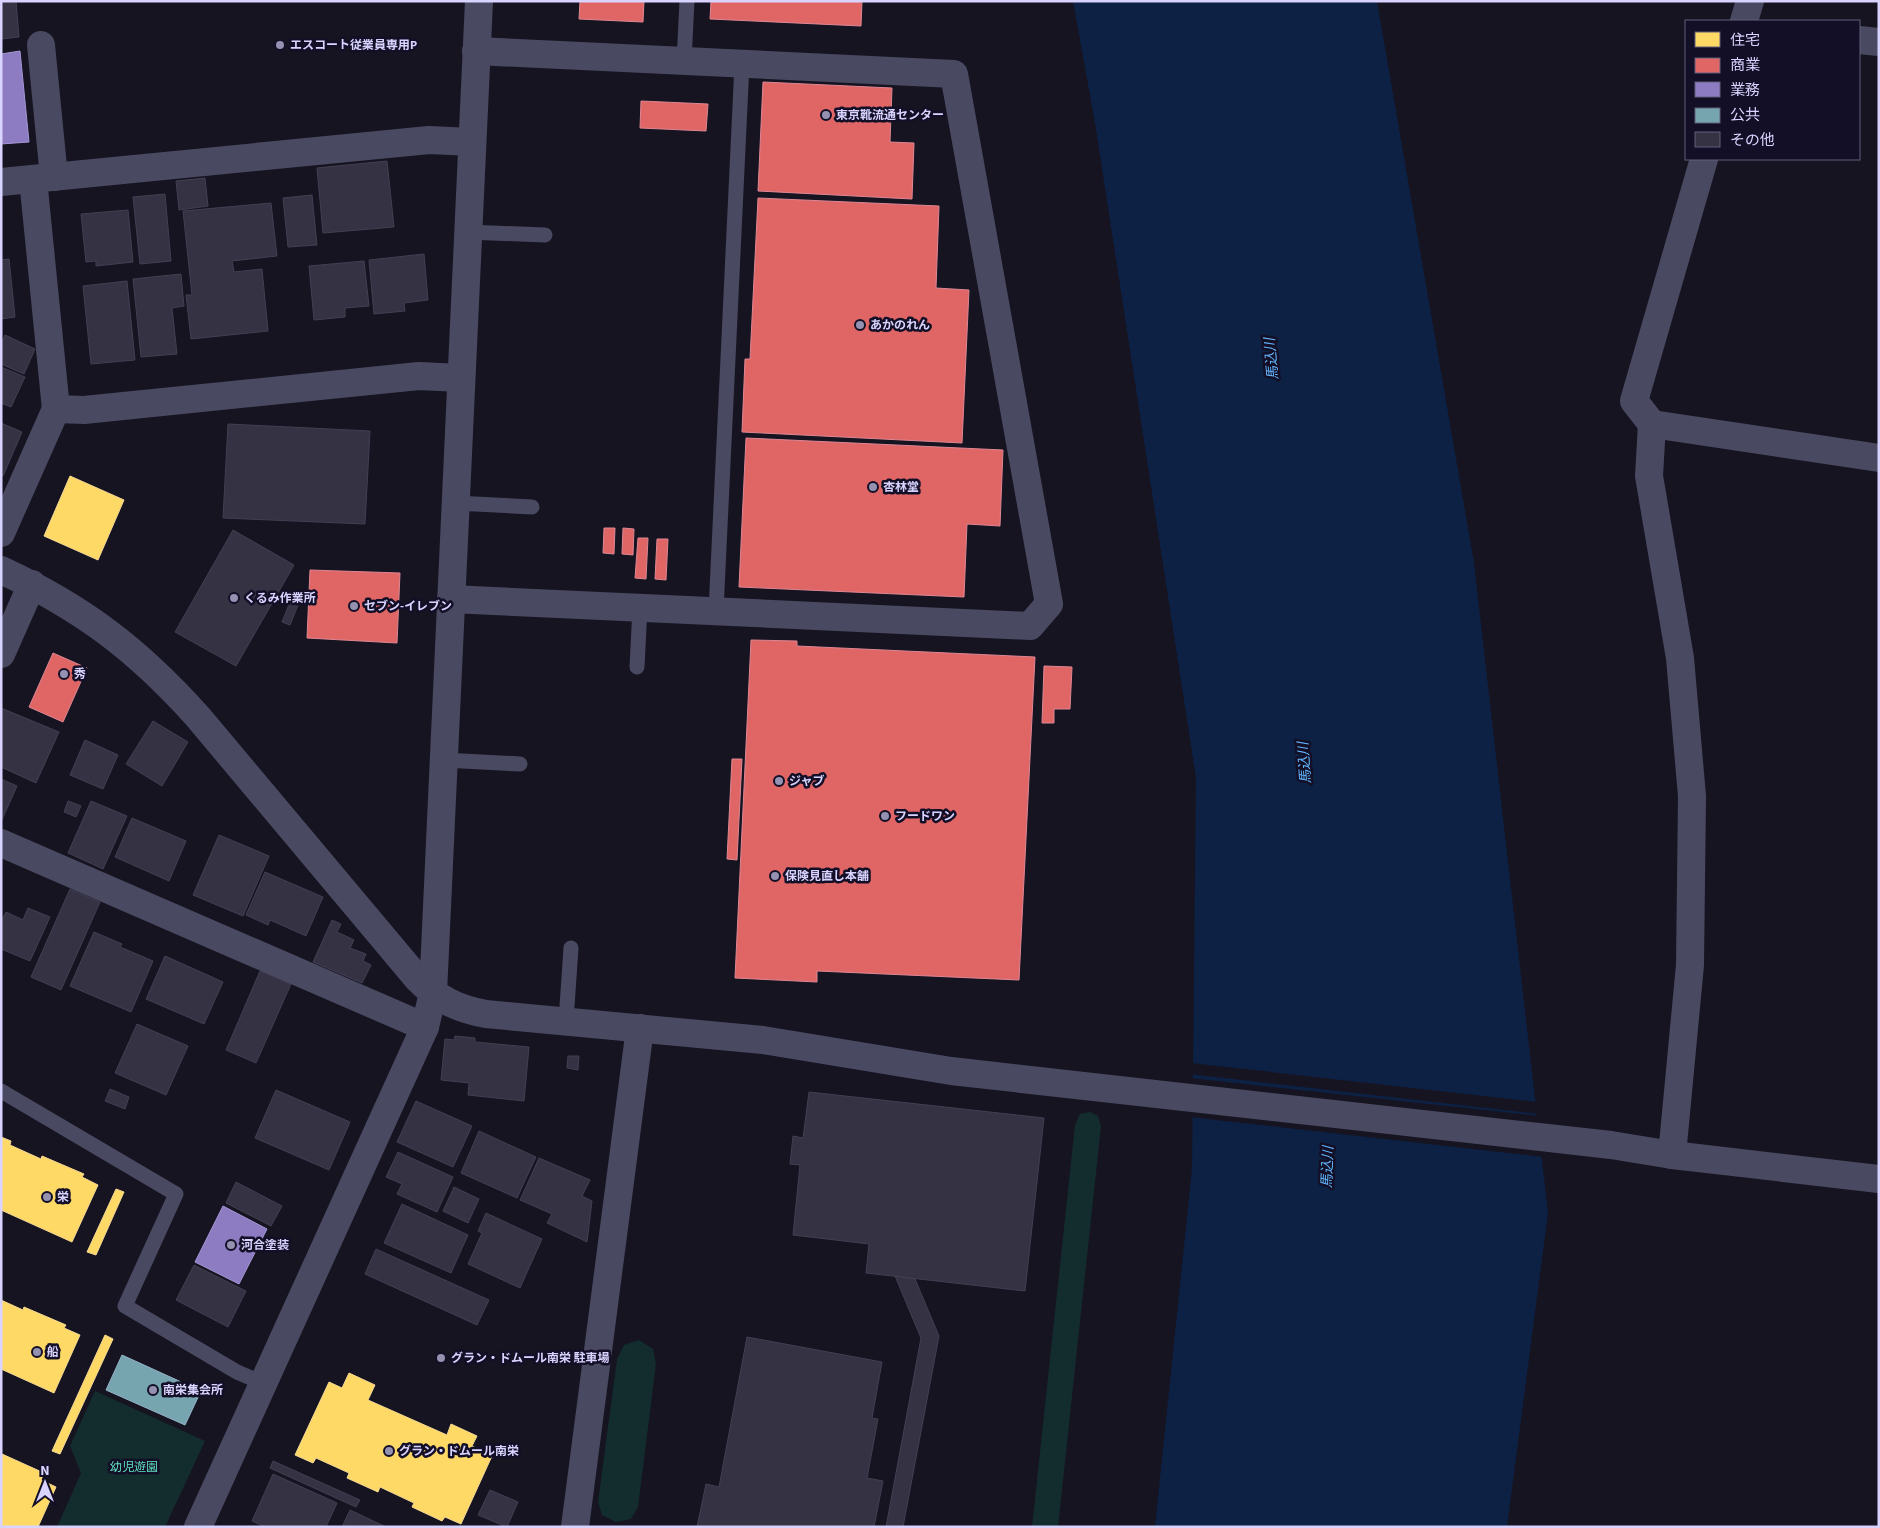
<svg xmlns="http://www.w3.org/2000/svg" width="1880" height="1528" font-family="'Source Sans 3','Noto Sans JP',sans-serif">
	<rect width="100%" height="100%" fill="#161421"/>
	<g fill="#132c2d">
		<path d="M 1090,1112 L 1098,1116 L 1101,1126 L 1058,1527 L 1032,1527 L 1075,1125 L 1080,1114 Z"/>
		<path d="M 639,1340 L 653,1349 L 656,1364 L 638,1507 L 631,1519 L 616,1522 L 602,1515 L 598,1502 L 617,1359 L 624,1345 Z"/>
		<path d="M 95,1391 L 205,1441 L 165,1527 L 57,1527 L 81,1473 L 70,1446 Z"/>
	</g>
	<path fill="#0d2144" d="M 1073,1 L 1377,1 L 1474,563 L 1548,1213 L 1507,1527 L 1155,1527 L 1192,1169 L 1196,778 L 1095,123 Z"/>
	<g fill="#161421">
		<path d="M 1191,1063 L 1538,1102 L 1539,1114 L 1190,1074 Z"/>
		<path d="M 1190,1078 L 1539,1116 L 1544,1157 L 1190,1117 Z"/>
	</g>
	<g fill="#ffd966" stroke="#f4d894">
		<path d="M 70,476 L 124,500 L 98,560 L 44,536 Z"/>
		<path d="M 1,1137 L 11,1141 L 10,1145 L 41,1159 L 42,1156 L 84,1174 L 82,1177 L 98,1185 L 72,1242 L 1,1210 Z"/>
		<path d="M 116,1189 L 124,1192 L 96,1255 L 87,1252 Z"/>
		<path d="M 1,1300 L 23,1310 L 24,1307 L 66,1325 L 64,1328 L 80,1335 L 54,1393 L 1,1369 Z"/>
		<path d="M 105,1335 L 113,1339 L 60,1454 L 52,1451 Z"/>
		<path d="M 349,1373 L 375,1385 L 368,1400 L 447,1435 L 451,1424 L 477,1436 L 472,1446 L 492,1456 L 461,1524 L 445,1517 L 442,1521 L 412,1507 L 414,1503 L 380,1487 L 378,1492 L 347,1478 L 349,1473 L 316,1458 L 313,1463 L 295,1455 L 329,1382 L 342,1388 Z"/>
		<path d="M 2,1454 L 44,1473 L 41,1480 L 56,1487 L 38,1527 L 1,1527 Z"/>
	</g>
	<g fill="#e06666" stroke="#de8794">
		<path d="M 580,1 L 644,1 L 643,22 L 579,19 Z"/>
		<path d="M 711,1 L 862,1 L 861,26 L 710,19 Z"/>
		<path d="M 763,82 L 892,88 L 890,142 L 914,143 L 912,199 L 758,191 Z"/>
		<path d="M 641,101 L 708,104 L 706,131 L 640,128 Z"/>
		<path d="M 758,198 L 939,206 L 936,288 L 969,290 L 962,443 L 742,432 L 745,359 L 750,359 Z"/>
		<path d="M 746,438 L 1003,450 L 1000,526 L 967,524 L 964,597 L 739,587 Z"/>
		<path d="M 604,528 L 615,528 L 614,554 L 603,553 Z"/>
		<path d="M 623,528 L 634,529 L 633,555 L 622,554 Z"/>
		<path d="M 638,538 L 648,538 L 646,579 L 635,578 Z"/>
		<path d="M 657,539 L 668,539 L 666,580 L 655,579 Z"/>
		<path d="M 310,570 L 400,573 L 397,643 L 307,638 Z"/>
		<path d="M 751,640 L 797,641 L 797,646 L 1035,657 L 1019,980 L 817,971 L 817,982 L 735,978 Z"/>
		<path d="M 53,653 L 87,668 L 63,722 L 29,707 Z"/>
		<path d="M 1044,666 L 1072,667 L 1070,709 L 1054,709 L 1054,723 L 1042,723 Z"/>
		<path d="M 732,759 L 742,759 L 737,860 L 727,859 Z"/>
	</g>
	<g fill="#8e7cc3" stroke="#a496d5">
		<path d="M 20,51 L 29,142 L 1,144 L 1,54 Z"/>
		<path d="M 223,1206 L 267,1229 L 239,1284 L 195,1262 Z"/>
	</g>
	<path fill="#76a5af" stroke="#94b3c7" d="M 122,1355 L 201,1391 L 185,1425 L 106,1390 Z"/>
	<g fill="#343243" stroke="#433f54">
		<path d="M 1,1 L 16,1 L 19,37 L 1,39 Z"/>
		<path d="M 387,161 L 394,227 L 323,233 L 317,168 Z"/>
		<path d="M 205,178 L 208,206 L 179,210 L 176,181 Z"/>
		<path d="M 165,194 L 171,261 L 140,264 L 133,197 Z"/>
		<path d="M 312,195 L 317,245 L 288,247 L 283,198 Z"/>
		<path d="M 271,203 L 277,256 L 232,261 L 234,272 L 262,269 L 268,331 L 191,339 L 186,295 L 192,295 L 183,211 Z"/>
		<path d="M 128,210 L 133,262 L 96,266 L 96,261 L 86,262 L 81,214 Z"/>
		<path d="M 424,254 L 428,300 L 404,303 L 405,311 L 374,314 L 369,260 Z"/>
		<path d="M 9,259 L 15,317 L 1,319 L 1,260 Z"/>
		<path d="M 364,261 L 369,306 L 345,308 L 345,317 L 314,320 L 309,266 Z"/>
		<path d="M 181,274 L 184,306 L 172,308 L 177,354 L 141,357 L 133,279 Z"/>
		<path d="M 127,281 L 135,360 L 91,364 L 83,286 Z"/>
		<path d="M 5,335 L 35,349 L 24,374 L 1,364 L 1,345 Z"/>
		<path d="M 1,367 L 25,377 L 11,407 L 1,403 Z"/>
		<path d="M 1,423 L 22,432 L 3,476 L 1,475 Z"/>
		<path d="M 228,424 L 370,431 L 365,524 L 223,518 Z"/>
		<path d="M 233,530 L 294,565 L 236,666 L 175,632 Z"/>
		<path d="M 292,597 L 300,600 L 290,625 L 282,622 Z"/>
		<path d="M 1,708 L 59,732 L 36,783 L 1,767 Z"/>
		<path d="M 153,721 L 188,742 L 162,786 L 126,764 Z"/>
		<path d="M 85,740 L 118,755 L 103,789 L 70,775 Z"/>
		<path d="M 1,779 L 17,786 L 1,822 Z"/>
		<path d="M 68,801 L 81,806 L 76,817 L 64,812 Z"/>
		<path d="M 91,801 L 127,816 L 103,869 L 68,853 Z"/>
		<path d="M 132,818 L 186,841 L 169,881 L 115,857 Z"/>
		<path d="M 219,835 L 269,856 L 243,916 L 193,895 Z"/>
		<path d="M 265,872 L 323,897 L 306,936 L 270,920 L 268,925 L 246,915 Z"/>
		<path d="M 70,889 L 100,902 L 61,990 L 31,977 Z"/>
		<path d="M 28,908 L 50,917 L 30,961 L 1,949 L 1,922 L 6,912 L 23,920 Z"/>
		<path d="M 332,920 L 341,924 L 337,932 L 354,940 L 350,948 L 366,954 L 363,961 L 371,965 L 362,983 L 313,962 Z"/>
		<path d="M 94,932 L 122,944 L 120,947 L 153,961 L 131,1012 L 70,986 Z"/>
		<path d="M 165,956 L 223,982 L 204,1024 L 146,999 Z"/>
		<path d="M 260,971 L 291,984 L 256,1063 L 226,1050 Z"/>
		<path d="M 137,1024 L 188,1046 L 166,1095 L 115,1073 Z"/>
		<path d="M 455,1036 L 475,1038 L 475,1042 L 529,1047 L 524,1101 L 468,1095 L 469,1083 L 441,1080 L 445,1039 L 454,1040 Z"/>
		<path d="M 568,1056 L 579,1056 L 578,1070 L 567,1068 Z"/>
		<path d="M 110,1089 L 129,1097 L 125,1109 L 105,1101 Z"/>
		<path d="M 276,1090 L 350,1122 L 329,1170 L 255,1138 Z"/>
		<path d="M 809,1092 L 1044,1118 L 1025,1291 L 866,1273 L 869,1244 L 793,1235 L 800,1165 L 790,1164 L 793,1136 L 803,1138 Z"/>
		<path d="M 416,1101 L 472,1126 L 453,1167 L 397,1142 Z"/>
		<path d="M 479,1131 L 536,1157 L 517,1198 L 461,1173 Z"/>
		<path d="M 398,1152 L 453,1177 L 437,1212 L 397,1194 L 402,1184 L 386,1177 Z"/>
		<path d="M 539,1158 L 590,1180 L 582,1196 L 592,1201 L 587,1242 L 547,1223 L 552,1214 L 520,1200 Z"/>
		<path d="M 236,1182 L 282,1206 L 271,1226 L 226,1203 Z"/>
		<path d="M 454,1187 L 479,1199 L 468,1223 L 443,1211 Z"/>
		<path d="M 402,1204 L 468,1235 L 451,1273 L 384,1243 Z"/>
		<path d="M 486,1213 L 542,1239 L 520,1288 L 468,1264 L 482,1233 L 478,1231 Z"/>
		<path d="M 376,1249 L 489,1300 L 477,1325 L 365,1274 Z"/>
		<path d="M 194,1265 L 246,1291 L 228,1327 L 176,1300 Z"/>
		<path d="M 895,1276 L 915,1279 L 939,1336 L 903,1527 L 886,1527 L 921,1338 Z"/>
		<path d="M 747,1337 L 882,1362 L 872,1418 L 878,1419 L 867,1478 L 883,1481 L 874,1527 L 697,1527 L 706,1484 L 719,1487 Z"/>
		<path d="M 273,1461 L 360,1500 L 356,1507 L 270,1468 Z"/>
		<path d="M 273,1474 L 337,1503 L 326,1527 L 265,1527 L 252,1521 Z"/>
		<path d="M 490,1490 L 518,1502 L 507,1527 L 478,1515 Z"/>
		<path d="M 350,1510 L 386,1527 L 342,1527 Z"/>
	</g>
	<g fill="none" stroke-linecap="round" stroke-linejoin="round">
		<g stroke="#4a4962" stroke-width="15">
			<path d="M 684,61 L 687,1"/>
			<path d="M 468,232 L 545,235"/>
			<path d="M 455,503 L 532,507"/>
			<path d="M 716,611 L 742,64"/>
			<path d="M 637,667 L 640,607"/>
			<path d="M 443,760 L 520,764"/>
			<path d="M 566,1021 L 571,948"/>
			<path d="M 1,1091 L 176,1194 L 125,1306 L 237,1372 L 263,1383"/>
		</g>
		<g stroke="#4a4962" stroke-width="28">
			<path d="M 1744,21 L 1750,1"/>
			<path d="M 1859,40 L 1879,42"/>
			<path d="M 41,45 L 54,177"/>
			<path d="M 33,179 L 56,409 L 84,410 L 419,376 L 461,378"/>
			<path d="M 1,182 L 429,140 L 472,142"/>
			<path d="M 1652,424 L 1879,458"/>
			<path d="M 1,533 L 56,409"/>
			<path d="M 451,599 L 1030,626 L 1049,604 L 954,74 L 476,51"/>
			<path d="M 1,654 L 32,584"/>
			<path d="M 1,843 L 425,1027"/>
			<path d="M 1672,1155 L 1690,965 L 1692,796 L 1680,658 L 1649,476 L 1652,424 L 1634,401 L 1704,159"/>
			<path d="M 198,1527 L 425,1027 L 433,993"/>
			<path d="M 575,1527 L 640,1028"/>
		</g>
		<g stroke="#4a4962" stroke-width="28">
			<path d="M 1,570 C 83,608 138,650 198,717 L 417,978 C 437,999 458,1009 486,1014 L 763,1040 L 951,1071 L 1611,1145 L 1672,1155 L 1879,1179"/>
			<path d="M 433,993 L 479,1"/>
		</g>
	</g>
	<g fill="#9591b1" stroke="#130f26" stroke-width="2">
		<circle cx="280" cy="45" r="5"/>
		<circle cx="826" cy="115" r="5"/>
		<circle cx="860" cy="325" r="5"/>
		<circle cx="873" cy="487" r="5"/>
		<circle cx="234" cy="598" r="5"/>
		<circle cx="354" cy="606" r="5"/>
		<circle cx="64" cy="674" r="5"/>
		<circle cx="779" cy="781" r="5"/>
		<circle cx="885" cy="816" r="5"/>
		<circle cx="775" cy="876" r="5"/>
		<circle cx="47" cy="1197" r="5"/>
		<circle cx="231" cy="1245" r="5"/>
		<circle cx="37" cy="1352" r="5"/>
		<circle cx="441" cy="1358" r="5"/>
		<circle cx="153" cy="1390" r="5"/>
		<circle cx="389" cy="1451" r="5"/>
	</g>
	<g text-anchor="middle" stroke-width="5" stroke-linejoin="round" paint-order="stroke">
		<g font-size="12" font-weight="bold" fill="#d9d4ff" stroke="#130f26" text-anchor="start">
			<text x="290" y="49">エスコート従業員専用P</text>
			<text x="836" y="119">東京靴流通センター</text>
			<text x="870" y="329">あかのれん</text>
			<text x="883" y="491">杏林堂</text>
			<text x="244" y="602">くるみ作業所</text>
			<text x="364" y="610">セブン-イレブン</text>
			<text x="74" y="678">秀</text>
			<text x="789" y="785">ジャブ</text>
			<text x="895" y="820">フードワン</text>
			<text x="785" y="880">保険見直し本舗</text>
			<text x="57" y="1201">栄</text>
			<text x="241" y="1249">河合塗装</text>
			<text x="47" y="1356">船</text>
			<text x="451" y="1362">グラン・ドムール南栄 駐車場</text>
			<text x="163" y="1394">南栄集会所</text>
			<text x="399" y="1455">グラン・ドムール南栄</text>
		</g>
		<g font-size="12" fill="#5fe0c0" stroke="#130f26">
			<text x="134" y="1471">幼児遊園</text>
		</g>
		<g font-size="14" font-style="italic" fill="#62b6ff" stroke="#130f26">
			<text transform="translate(1271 359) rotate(-95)" y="5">馬込川</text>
			<text transform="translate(1304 763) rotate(-94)" y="5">馬込川</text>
			<text transform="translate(1327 1167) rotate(-88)" y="5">馬込川</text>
		</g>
	</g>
	<rect width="1880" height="1528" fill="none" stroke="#d9d4ff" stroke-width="5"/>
	<rect x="1685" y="20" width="175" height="140" fill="#130f26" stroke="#625e7d"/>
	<rect x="1695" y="32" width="25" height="15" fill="#ffd966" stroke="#625e7d"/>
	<text x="1730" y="45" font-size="15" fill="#d9d4ff">住宅</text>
	<rect x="1695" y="58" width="25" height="15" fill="#e06666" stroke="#625e7d"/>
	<text x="1730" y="70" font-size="15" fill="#d9d4ff">商業</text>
	<rect x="1695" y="82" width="25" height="15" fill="#8e7cc3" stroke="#625e7d"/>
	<text x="1730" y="95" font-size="15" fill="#d9d4ff">業務</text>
	<rect x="1695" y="108" width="25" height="15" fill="#76a5af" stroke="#625e7d"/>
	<text x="1730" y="120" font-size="15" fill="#d9d4ff">公共</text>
	<rect x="1695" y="132" width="25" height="15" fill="#343243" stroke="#625e7d"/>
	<text x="1730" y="145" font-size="15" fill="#d9d4ff">その他</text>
	<g transform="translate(45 1483)" stroke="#130f26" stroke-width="4" paint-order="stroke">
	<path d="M0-4L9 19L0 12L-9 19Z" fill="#d9d4ff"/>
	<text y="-8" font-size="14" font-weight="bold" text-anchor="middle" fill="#d9d4ff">N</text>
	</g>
</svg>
